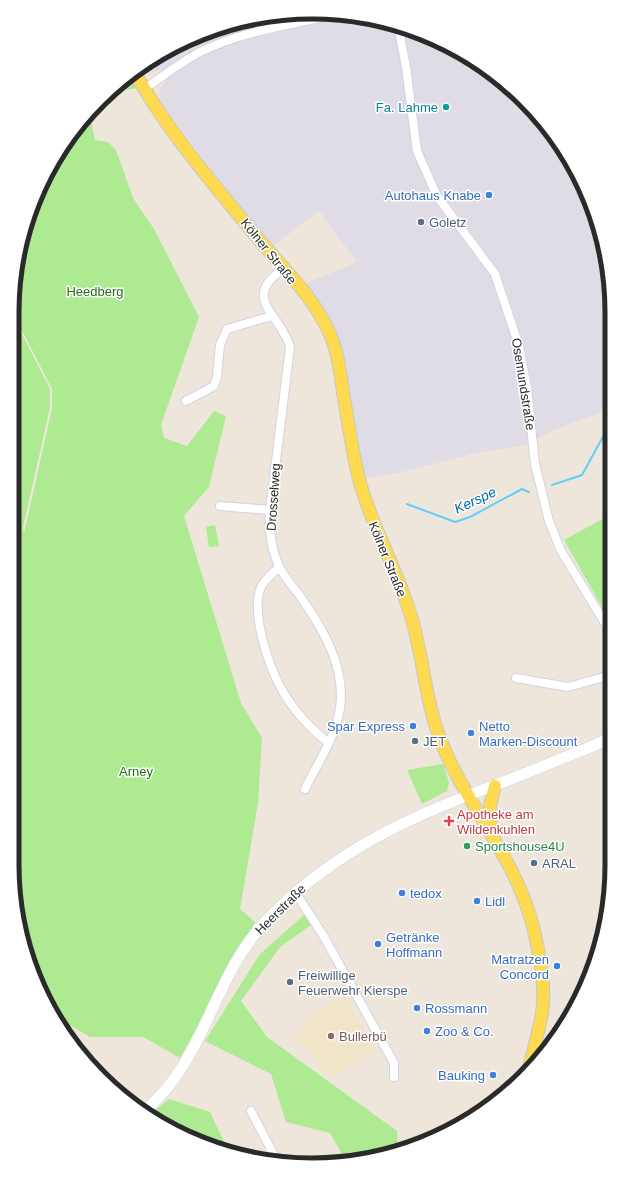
<svg xmlns="http://www.w3.org/2000/svg" width="624" height="1177" font-family="Arial,sans-serif">
	<rect width="100%" height="100%" fill="#eee6db"/>
	<path fill="#dfdce6" d="M 292,13 L 351,15 L 408,28 L 462,52 L 510,87 L 561,145 L 596,215 L 609,273 L 610,387 L 600,413 L 553,430 L 526,445 L 481,452 L 402,472 L 363,478 L 336,330 L 305,284 L 357,262 L 319,211 L 274,245 L 266,238 L 223,186 L 161,102 L 159,94 L 161,87 L 166,82 L 161,70 L 151,73 L 143,69 L 142,66 L 179,43 L 234,22 Z"/>
	<path fill="#f1e5c9" d="M 345,996 L 376,1051 L 333,1077 L 319,1066 L 304,1047 L 290,1040 L 311,1022 L 308,1016 Z"/>
	<g fill="#adea92">
		<path d="M 129,74 L 138,88 L 110,92 Z"/>
		<path d="M 89,112 L 95,140 L 108,142 L 116,150 L 133,198 L 154,229 L 199,317 L 161,425 L 164,438 L 187,446 L 214,411 L 226,416 L 209,487 L 184,516 L 241,703 L 262,738 L 258,803 L 240,909 L 255,922 L 180,1058 L 143,1037 L 90,1037 L 59,1019 L 28,962 L 12,865 L 13,321 L 24,338 L 50,389 L 50,408 L 23,527 L 24,534 L 52,408 L 52,389 L 26,338 L 13,317 L 13,293 L 22,234 L 52,162 Z"/>
		<path d="M 610,515 L 611,623 L 564,540 Z"/>
		<path d="M 215,525 L 219,546 L 209,547 L 206,527 Z"/>
		<path d="M 443,764 L 449,782 L 447,791 L 422,804 L 407,770 Z"/>
		<path d="M 304,915 L 311,925 L 280,947 L 241,1001 L 267,1037 L 397,1131 L 398,1149 L 346,1161 L 330,1133 L 286,1122 L 271,1074 L 205,1041 L 260,954 Z"/>
		<path d="M 584,986 L 572,1015 L 569,1019 L 571,997 L 579,987 Z"/>
		<path d="M 169,1099 L 210,1112 L 229,1152 L 148,1116 Z"/>
	</g>
	<g fill="none" stroke-linecap="round" stroke-linejoin="round">
		<g stroke="#64cefa" stroke-width="2">
			<path d="M 552,485 L 582,475 L 610,424"/>
			<path d="M 407,504 L 455,522 L 470,517 L 522,489 L 529,492"/>
		</g>
		<defs>
			<g id="minor">
				<path d="M 289,13 L 292,24"/>
				<path d="M 398,25 L 406,67 L 417,151 L 437,196 L 495,274 L 519,346 L 527,388 L 535,464 L 549,521 L 561,551 L 611,633"/>
				<path d="M 144,89 C 162,77 181,62 200,52 C 243,31 293,24 339,14"/>
				<path d="M 283,269 C 240,299 281,314 290,347 L 270,510 C 269,529 270,548 279,566 C 284,577 293,587 300,596 C 323,629 346,667 340,708 C 336,737 317,764 305,789"/>
				<path d="M 186,401 L 214,386 L 217,377 L 220,345 L 227,329 L 272,316"/>
				<path d="M 220,506 L 270,510"/>
				<path d="M 279,567 C 273,573 265,579 261,587 C 250,612 269,667 282,690 C 292,708 311,730 328,742"/>
				<path d="M 516,678 L 568,687 L 611,675"/>
				<path d="M 295,892 L 323,935 L 394,1063 L 394,1077"/>
				<path d="M 251,1111 L 276,1159"/>
			</g>
			<path id="secondary" d="M 143,1112 C 205,1063 213,974 268,919 C 326,859 392,825 469,795 C 501,783 533,771 565,757 C 580,751 596,746 611,737"/>
			<g id="primary">
				<path d="M 134,71 C 166,129 214,185 256,236 C 281,266 313,296 329,332 C 338,351 340,372 343,392 C 348,421 352,450 359,479 C 371,525 396,567 410,613 C 422,650 424,690 436,727 C 459,799 517,855 534,931 C 540,957 546,986 542,1013 C 539,1031 534,1049 529,1067"/>
				<path d="M 491,831 L 490,805 L 495,786"/>
			</g>
		</defs>
		<use href="#minor" stroke="#d0d3e5" stroke-width="10"/>
		<use href="#secondary" stroke="#d0d3e5" stroke-width="12"/>
		<use href="#primary" stroke="#c8c8c8" stroke-width="14"/>
		<use href="#minor" stroke="#fff" stroke-width="8"/>
		<use href="#secondary" stroke="#fff" stroke-width="11"/>
		<use href="#primary" stroke="#feda50" stroke-width="12"/>
	</g>
	<circle fill="#0f9aa8" stroke="#fff" stroke-width="1.5" cx="446" cy="107" r="4"/>
	<g fill="#3f7fe0" stroke="#fff" stroke-width="1.5">
		<circle cx="489" cy="195" r="4"/>
		<circle cx="413" cy="726" r="4"/>
		<circle cx="471" cy="733" r="4"/>
		<circle cx="402" cy="893" r="4"/>
		<circle cx="477" cy="901" r="4"/>
		<circle cx="378" cy="944" r="4"/>
		<circle cx="557" cy="966" r="4"/>
		<circle cx="417" cy="1008" r="4"/>
		<circle cx="427" cy="1031" r="4"/>
		<circle cx="493" cy="1075" r="4"/>
	</g>
	<g fill="#5c6f8a" stroke="#fff" stroke-width="1.5">
		<circle cx="421" cy="222" r="4"/>
		<circle cx="415" cy="741" r="4"/>
		<circle cx="534" cy="863" r="4"/>
		<circle cx="290" cy="982" r="4"/>
	</g>
	<path fill="#e0444e" stroke="#fff" stroke-width="1.5" d="M447 815h4v4h4v4h-4v4h-4v-4h-4v-4h4z"/>
	<circle fill="#2e9e5b" stroke="#fff" stroke-width="1.5" cx="467" cy="846" r="4"/>
	<circle fill="#8d6e63" stroke="#fff" stroke-width="1.5" cx="331" cy="1036" r="4"/>
	<g text-anchor="middle" stroke-width="3" stroke-linejoin="round" paint-order="stroke">
		<g font-size="13" fill="#0d838f" stroke="#fff" text-anchor="end">
			<text x="438" y="112">Fa. Lahme</text>
		</g>
		<g font-size="13" fill="#366cbe" stroke="#fff" text-anchor="start">
			<text x="481" y="200" text-anchor="end">Autohaus Knabe</text>
			<text x="405" y="731" text-anchor="end">Spar Express</text>
			<text x="479" y="731">Netto<tspan x="479" dy="15">Marken-Discount</tspan></text>
			<text x="410" y="898">tedox</text>
			<text x="485" y="906">Lidl</text>
			<text x="386" y="942">Getränke<tspan x="386" dy="15">Hoffmann</tspan></text>
			<text x="549" y="964" text-anchor="end">Matratzen<tspan x="549" dy="15">Concord</tspan></text>
			<text x="425" y="1013">Rossmann</text>
			<text x="435" y="1036">Zoo &amp; Co.</text>
			<text x="485" y="1080" text-anchor="end">Bauking</text>
		</g>
		<g font-size="13" fill="#4e5e75" stroke="#fff" text-anchor="start">
			<text x="429" y="227">Goletz</text>
			<text x="423" y="746">JET</text>
			<text x="542" y="868">ARAL</text>
			<text x="298" y="980">Freiwillige<tspan x="298" dy="15">Feuerwehr Kierspe</tspan></text>
		</g>
		<g font-size="13" fill="#2a2a2a" stroke="#fff">
			<text transform="translate(269 251) rotate(51)" y="5">Kölner Straße</text>
			<text transform="translate(524 384) rotate(81)" y="5">Osemundstraße</text>
			<text transform="translate(273 497) rotate(-86)" y="5">Drosselweg</text>
			<text transform="translate(388 559) rotate(68)" y="5">Kölner Straße</text>
			<text transform="translate(280 909) rotate(-45)" y="5">Heerstraße</text>
		</g>
		<g font-size="13" fill="#236f13" stroke="#fff">
			<text x="95" y="296">Heedberg</text>
			<text x="136" y="776">Arney</text>
		</g>
		<g font-size="13" fill="#be3a42" stroke="#fff" text-anchor="start">
			<text x="457" y="819">Apotheke am<tspan x="457" dy="15">Wildenkuhlen</tspan></text>
		</g>
		<g font-size="13" fill="#27864d" stroke="#fff" text-anchor="start">
			<text x="475" y="851">Sportshouse4U</text>
		</g>
		<g font-size="13" fill="#785e54" stroke="#fff" text-anchor="start">
			<text x="339" y="1041">Bullerbü</text>
		</g>
		<g font-size="14" font-style="italic" fill="#006aa8" stroke="#fff">
			<text transform="translate(475 500) rotate(-25)" y="5">Kerspe</text>
		</g>
	</g>
	<path d="M0 0H624V1177H0ZM312 19H312A293 293 0 0 1 605 312V865A293 293 0 0 1 312 1158H312A293 293 0 0 1 19 865V312A293 293 0 0 1 312 19Z" fill="#fff" fill-rule="evenodd"/>
	<path fill="none" stroke="#2a2a2a" stroke-width="5" d="M312 19H312A293 293 0 0 1 605 312V865A293 293 0 0 1 312 1158H312A293 293 0 0 1 19 865V312A293 293 0 0 1 312 19Z"/>
</svg>
